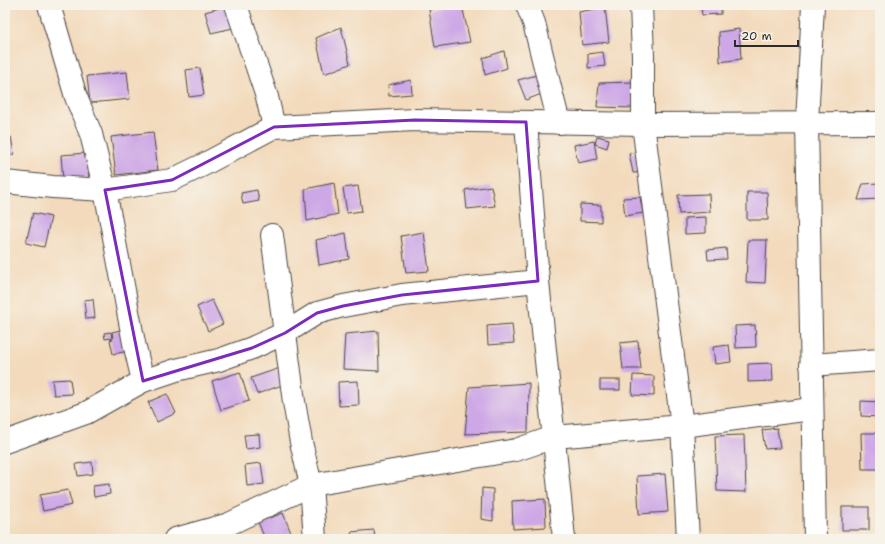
<svg xmlns="http://www.w3.org/2000/svg" width="885" height="544" font-family="'Shantell Sans',sans-serif">
	<rect width="100%" height="100%" fill="#f7f3e8"/>
	<filter id="ink" filterUnits="userSpaceOnUse"><feTurbulence type="fractalNoise" baseFrequency=".025" numOctaves="2"/><feDisplacementMap in="SourceGraphic" scale="8" xChannelSelector="R" yChannelSelector="G"/><feConvolveMatrix kernelMatrix="1 2 1 2 8 2 1 2 1" color-interpolation-filters="sRGB"/></filter>
	<filter id="wash" filterUnits="userSpaceOnUse"><feTurbulence type="fractalNoise" baseFrequency=".012" numOctaves="4" result="noise"/><feDisplacementMap in="SourceGraphic" scale="16" xChannelSelector="R" yChannelSelector="G"/><feGaussianBlur stdDeviation="0.9" result="paint"/><feColorMatrix in="noise" values="0 0 0 0 0 0 0 0 0 0 0 0 0 0 0 0 0 1.4 0 .05"/><feComposite in="paint" operator="in"/></filter>
	<g filter="url(#wash)">
		<rect width="100%" height="100%" fill="#f3dabc"/>
		<g id="blocks">
			<g fill="#cda7e6">
				<path d="M 448,5 L 462,5 L 470,42 L 435,47 L 429,10 Z"/>
				<path d="M 701,5 L 721,5 L 721,14 L 702,15 Z"/>
				<path d="M 227,6 L 233,28 L 211,33 L 205,12 Z"/>
				<path d="M 605,7 L 609,42 L 582,45 L 579,12 Z"/>
				<path d="M 341,27 L 350,64 L 324,74 L 316,38 Z"/>
				<path d="M 739,29 L 741,59 L 720,62 L 719,32 Z"/>
				<path d="M 504,51 L 507,68 L 485,75 L 483,58 Z"/>
				<path d="M 603,52 L 605,66 L 588,68 L 588,54 Z"/>
				<path d="M 200,68 L 204,95 L 189,97 L 186,70 Z"/>
				<path d="M 127,72 L 130,99 L 90,103 L 87,76 Z"/>
				<path d="M 541,74 L 544,93 L 526,100 L 518,80 Z"/>
				<path d="M 411,80 L 412,94 L 389,96 L 388,85 Z"/>
				<path d="M 632,82 L 633,108 L 597,107 L 599,83 Z"/>
				<path d="M 153,132 L 158,170 L 116,175 L 111,137 Z"/>
				<path d="M 597,136 L 609,139 L 607,148 L 595,144 Z"/>
				<path d="M 11,137 L 14,154 L 5,156 L 5,138 Z"/>
				<path d="M 594,141 L 597,159 L 578,163 L 574,145 Z"/>
				<path d="M 642,152 L 646,172 L 633,173 L 629,153 Z"/>
				<path d="M 87,153 L 89,178 L 63,180 L 61,155 Z"/>
				<path d="M 334,183 L 338,214 L 307,221 L 305,189 Z"/>
				<path d="M 880,183 L 880,199 L 858,200 L 863,184 Z"/>
				<path d="M 358,186 L 362,211 L 347,213 L 343,188 Z"/>
				<path d="M 491,186 L 495,206 L 467,209 L 465,190 Z"/>
				<path d="M 257,190 L 259,201 L 243,204 L 241,193 Z"/>
				<path d="M 747,192 L 767,192 L 768,220 L 747,220 Z"/>
				<path d="M 709,194 L 710,212 L 679,214 L 678,195 Z"/>
				<path d="M 640,197 L 643,213 L 625,216 L 623,198 Z"/>
				<path d="M 580,204 L 601,205 L 601,222 L 580,221 Z"/>
				<path d="M 33,213 L 51,217 L 44,247 L 26,243 Z"/>
				<path d="M 706,217 L 706,233 L 685,234 L 685,218 Z"/>
				<path d="M 424,232 L 429,271 L 406,273 L 401,236 Z"/>
				<path d="M 346,233 L 349,259 L 319,265 L 316,240 Z"/>
				<path d="M 748,240 L 767,240 L 765,283 L 746,282 Z"/>
				<path d="M 726,248 L 727,259 L 708,260 L 707,250 Z"/>
				<path d="M 876,290 L 880,290 L 880,307 L 878,308 Z"/>
				<path d="M 93,299 L 95,318 L 86,319 L 84,300 Z"/>
				<path d="M 212,300 L 223,324 L 208,331 L 197,307 Z"/>
				<path d="M 876,312 L 880,312 L 880,334 L 878,334 Z"/>
				<path d="M 512,324 L 514,343 L 488,345 L 487,326 Z"/>
				<path d="M 755,325 L 756,347 L 736,348 L 735,326 Z"/>
				<path d="M 125,329 L 129,351 L 113,354 L 110,340 L 113,339 L 112,332 Z"/>
				<path d="M 378,331 L 379,371 L 343,369 L 345,334 Z"/>
				<path d="M 111,332 L 112,338 L 105,339 L 104,333 Z"/>
				<path d="M 638,341 L 641,369 L 623,369 L 620,343 Z"/>
				<path d="M 729,345 L 731,362 L 715,364 L 713,347 Z"/>
				<path d="M 772,363 L 773,381 L 748,382 L 748,364 Z"/>
				<path d="M 280,368 L 285,384 L 257,394 L 251,378 Z"/>
				<path d="M 240,372 L 249,401 L 221,410 L 212,381 Z"/>
				<path d="M 633,375 L 654,376 L 654,396 L 632,395 Z"/>
				<path d="M 70,379 L 72,394 L 54,395 L 52,380 Z"/>
				<rect x="600" y="380" width="20" height="10"/>
				<path d="M 358,381 L 359,405 L 339,406 L 338,382 Z"/>
				<path d="M 529,383 L 528,432 L 465,434 L 469,387 Z"/>
				<path d="M 167,394 L 176,413 L 157,422 L 148,402 Z"/>
				<path d="M 861,401 L 880,402 L 880,417 L 861,416 Z"/>
				<path d="M 777,428 L 780,448 L 765,449 L 762,430 Z"/>
				<path d="M 861,433 L 880,433 L 880,469 L 862,469 Z"/>
				<path d="M 259,434 L 260,447 L 246,449 L 244,435 Z"/>
				<path d="M 744,435 L 746,492 L 717,491 L 715,436 Z"/>
				<path d="M 92,462 L 93,474 L 78,476 L 76,464 Z"/>
				<path d="M 261,463 L 264,484 L 247,486 L 245,465 Z"/>
				<path d="M 665,474 L 668,512 L 639,514 L 637,476 Z"/>
				<path d="M 109,484 L 110,494 L 94,497 L 93,486 Z"/>
				<path d="M 482,488 L 493,489 L 493,521 L 481,519 Z"/>
				<path d="M 68,490 L 72,505 L 43,511 L 40,495 Z"/>
				<path d="M 545,499 L 546,527 L 513,529 L 512,501 Z"/>
				<rect x="842" y="507" width="27" height="23"/>
				<path d="M 283,513 L 291,533 L 276,539 L 265,539 L 258,522 Z"/>
				<path d="M 374,530 L 375,539 L 352,539 L 351,532 Z"/>
			</g>
		</g>
	</g>
	<g filter="url(#ink)">
		<use href="#blocks" fill-opacity="0" stroke="#494541" stroke-width="1"/>
		<g fill="none" stroke-linecap="round" stroke-linejoin="round">
			<defs>
				<g id="minor">
					<path d="M 49,5 L 76,97 L 91,134 L 105,190 L 134,343 L 143,381"/>
					<path d="M 236,5 L 267,97 L 274,127"/>
					<path d="M 527,5 L 534,23 L 559,123"/>
					<path d="M 641,5 L 643,56 L 643,124 L 682,426 L 688,539"/>
					<path d="M 813,5 L 807,123 L 815,539"/>
					<path d="M 526,122 L 538,281 L 564,539"/>
					<path d="M 5,182 L 53,187 L 105,190 L 172,180 L 203,165 L 274,127 L 415,120 L 643,124 L 880,123"/>
					<path d="M 272,235 L 294,402 L 301,442 L 311,485 L 315,539"/>
					<path d="M 811,365 L 880,360"/>
					<path d="M 5,442 L 86,413 L 143,381 L 176,370 L 219,360 L 252,348 L 285,333 L 317,313 L 343,306 L 402,295 L 538,281"/>
					<path d="M 175,539 L 229,524 L 311,485 L 516,450 L 554,437 L 682,426 L 812,409"/>
				</g>
			</defs>
			<use href="#minor" stroke="#494541" stroke-width="24"/>
			<use href="#minor" stroke="#fff" stroke-width="22"/>
		</g>
	</g>
	<path fill="none" stroke="#7b2cbf" stroke-width="3" stroke-linejoin="round" d="M 415,120 L 526,122 L 538,281 L 402,295 L 343,306 L 317,313 L 285,333 L 252,348 L 143,381 L 105,190 L 172,180 L 274,127 Z"/>
	<rect width="885" height="544" fill="none" stroke="#f7f3e8" stroke-width="20"/>
	<path d="M735 40v6h63v-6" fill="none" stroke="#2b2b2b" stroke-width="2"/>
	<text x="741" y="40" font-size="12" fill="#2b2b2b" stroke="#f7f3e8" stroke-width="3" paint-order="stroke">20 m</text>
</svg>
